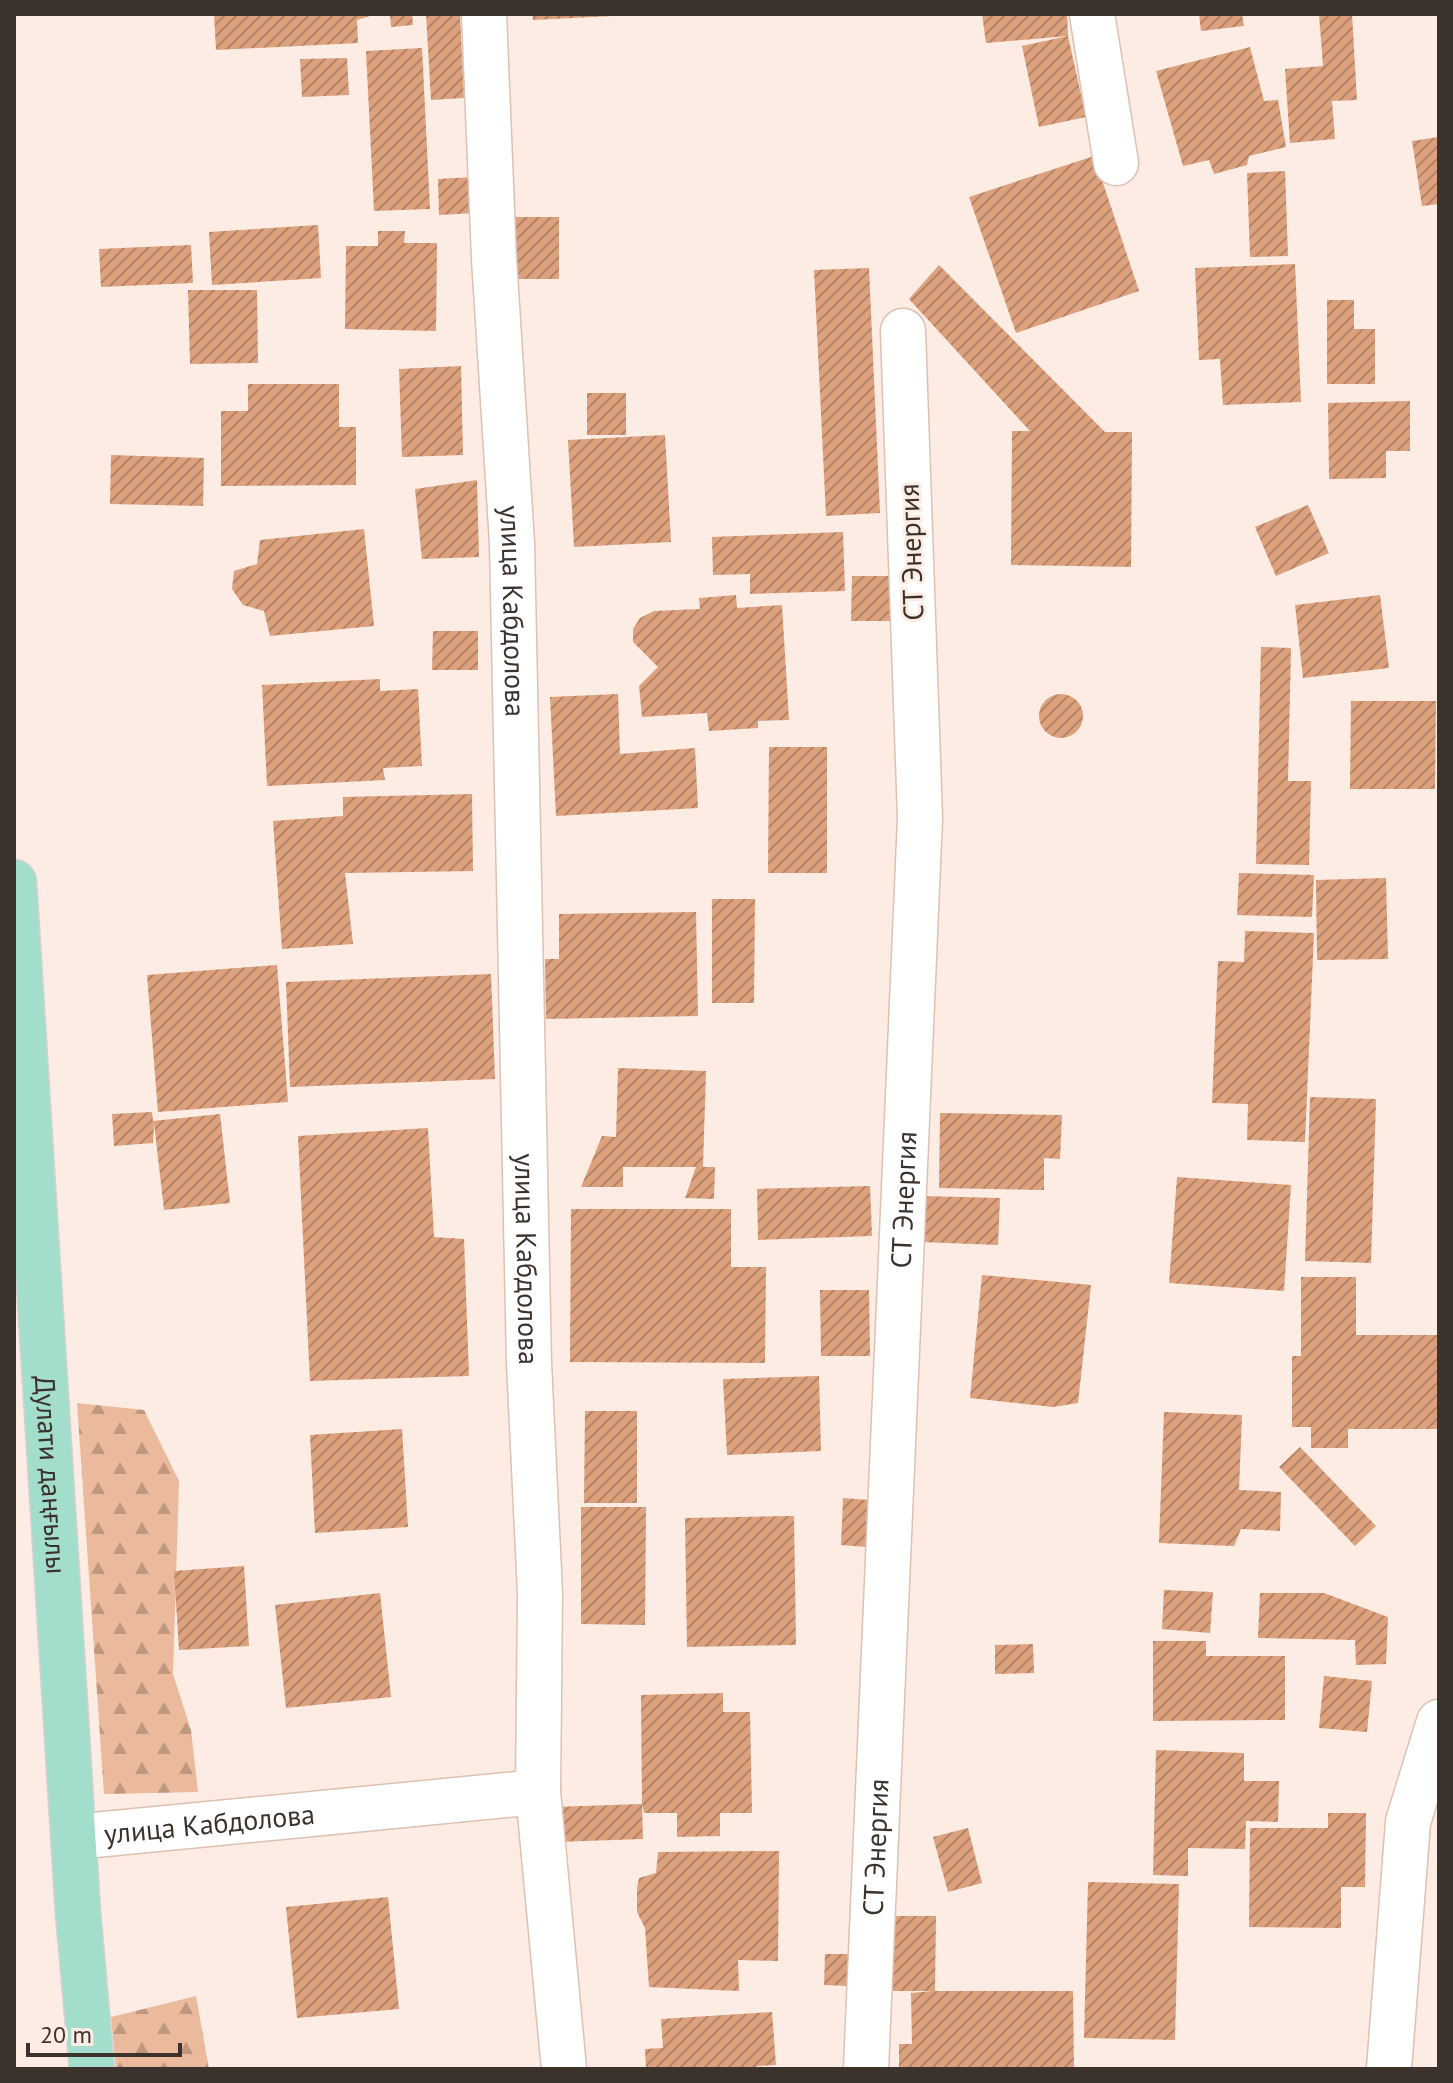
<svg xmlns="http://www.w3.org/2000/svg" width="1453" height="2083" font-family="'PT Sans',sans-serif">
	<defs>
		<pattern id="forest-firs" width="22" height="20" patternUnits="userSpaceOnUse" patternTransform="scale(2)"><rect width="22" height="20" fill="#ebb99c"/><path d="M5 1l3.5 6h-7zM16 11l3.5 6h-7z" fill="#c0977f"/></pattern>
		<pattern id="building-hatch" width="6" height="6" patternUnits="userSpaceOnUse" patternTransform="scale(2)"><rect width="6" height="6" fill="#dda17d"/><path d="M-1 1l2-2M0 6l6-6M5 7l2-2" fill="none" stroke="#b48467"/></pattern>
	</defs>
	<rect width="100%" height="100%" fill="#fcece3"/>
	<g fill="url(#forest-firs)">
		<path d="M 77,1403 L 144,1410 L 179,1481 L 173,1674 L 191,1730 L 198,1792 L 104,1794 Z"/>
		<path d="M 196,1996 L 209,2069 L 116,2069 L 111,2017 Z"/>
	</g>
	<g fill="url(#building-hatch)">
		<path d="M 214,14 L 373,14 L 373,15 L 357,20 L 358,43 L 216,50 Z"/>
		<path d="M 390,14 L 412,14 L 413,25 L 391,27 Z"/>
		<path d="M 426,14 L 460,14 L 464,98 L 431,100 Z"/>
		<path d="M 532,14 L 612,14 L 612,16 L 533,20 Z"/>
		<path d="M 982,14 L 1067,14 L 1068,36 L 986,43 Z"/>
		<path d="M 1199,14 L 1242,14 L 1244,26 L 1201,31 Z"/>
		<path d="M 1319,14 L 1352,14 L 1357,100 L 1332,101 L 1335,139 L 1290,143 L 1285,69 L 1323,66 Z"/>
		<path d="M 1068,36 L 1086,117 L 1039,127 L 1022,46 Z"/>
		<path d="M 1250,47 L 1264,101 L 1278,100 L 1286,147 L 1249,156 L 1247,165 L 1214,174 L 1209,160 L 1183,166 L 1156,71 Z"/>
		<path d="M 422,48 L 430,209 L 374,211 L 366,51 Z"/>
		<path d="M 347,58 L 349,95 L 302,97 L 300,59 Z"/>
		<path d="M 1439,137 L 1439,204 L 1422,206 L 1412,141 Z"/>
		<path d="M 1094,156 L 1139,291 L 1016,333 L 969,197 Z"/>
		<path d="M 1285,171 L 1288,256 L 1250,257 L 1247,173 Z"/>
		<path d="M 473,177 L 474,213 L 439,215 L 438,179 Z"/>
		<rect x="514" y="217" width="45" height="62"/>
		<path d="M 318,225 L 321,278 L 212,285 L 209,232 Z"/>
		<path d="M 378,231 L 405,231 L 404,243 L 437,243 L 436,331 L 345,329 L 346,246 L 378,246 Z"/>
		<path d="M 191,245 L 193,283 L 101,287 L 99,249 Z"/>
		<path d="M 1295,264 L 1301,402 L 1223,405 L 1220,359 L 1199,360 L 1195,268 Z"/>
		<path d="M 939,265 L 1105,432 L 1132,432 L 1131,567 L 1011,565 L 1012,431 L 1030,431 L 909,299 Z"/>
		<path d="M 869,268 L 880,513 L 826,516 L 814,270 Z"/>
		<path d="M 188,290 L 257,290 L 258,363 L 190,364 Z"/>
		<path d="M 1327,300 L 1354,300 L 1354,329 L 1375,329 L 1375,384 L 1327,384 Z"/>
		<path d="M 461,366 L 463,455 L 402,457 L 399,369 Z"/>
		<path d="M 248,384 L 339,384 L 339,427 L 356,427 L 356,485 L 221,486 L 221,411 L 248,411 Z"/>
		<rect x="587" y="393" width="39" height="42"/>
		<path d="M 1410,401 L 1410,451 L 1386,451 L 1386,478 L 1329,479 L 1328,403 Z"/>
		<path d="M 665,435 L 671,542 L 574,547 L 568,440 Z"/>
		<path d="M 111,455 L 204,458 L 203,506 L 110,504 Z"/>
		<path d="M 477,480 L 479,557 L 422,559 L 415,489 Z"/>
		<path d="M 1308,505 L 1329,553 L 1276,576 L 1255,527 Z"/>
		<path d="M 364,529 L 374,626 L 270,636 L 264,611 L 243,605 L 232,589 L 234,571 L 257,564 L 260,540 Z"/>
		<path d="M 843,532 L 845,591 L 750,594 L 750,574 L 713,575 L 712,537 Z"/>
		<path d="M 852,576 L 890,576 L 890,621 L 851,621 Z"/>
		<path d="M 736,595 L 737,608 L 782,605 L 789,720 L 758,721 L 758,728 L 709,731 L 707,713 L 642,717 L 639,686 L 658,667 L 633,642 L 633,629 L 640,618 L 654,611 L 700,609 L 699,598 Z"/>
		<path d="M 1380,595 L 1389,668 L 1303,678 L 1295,605 Z"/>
		<path d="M 433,631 L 478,631 L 478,670 L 432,670 Z"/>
		<path d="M 1261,647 L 1291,648 L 1288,781 L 1311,781 L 1309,865 L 1256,864 Z"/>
		<path d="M 380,679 L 380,691 L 418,689 L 422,766 L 383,768 L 385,780 L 267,786 L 262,685 Z"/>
		<circle cx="1061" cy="716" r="22"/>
		<path d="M 618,694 L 620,754 L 695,748 L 698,808 L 556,816 L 550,697 Z"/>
		<path d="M 1351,701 L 1436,701 L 1435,789 L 1350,789 Z"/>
		<path d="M 769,747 L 827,747 L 827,873 L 768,873 Z"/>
		<path d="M 472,794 L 473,871 L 345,873 L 353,944 L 282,949 L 273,821 L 343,816 L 343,797 Z"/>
		<path d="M 1239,873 L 1314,875 L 1312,917 L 1237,915 Z"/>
		<path d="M 1386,878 L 1388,959 L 1317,960 L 1316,880 Z"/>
		<path d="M 712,899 L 755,899 L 754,1003 L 712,1003 Z"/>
		<path d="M 696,912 L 698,1016 L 546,1019 L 545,959 L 559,959 L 559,914 Z"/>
		<path d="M 1245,931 L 1314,933 L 1305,1142 L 1247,1140 L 1248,1104 L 1212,1103 L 1218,961 L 1244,962 Z"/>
		<path d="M 277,965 L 288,1102 L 158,1112 L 147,975 Z"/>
		<path d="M 491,974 L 495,1079 L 290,1087 L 286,982 Z"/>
		<path d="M 618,1068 L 706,1071 L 703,1167 L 715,1167 L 714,1199 L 685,1198 L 696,1167 L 623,1167 L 623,1187 L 581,1187 L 602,1136 L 616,1137 Z"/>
		<path d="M 1310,1097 L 1376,1099 L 1371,1263 L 1305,1261 Z"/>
		<path d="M 152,1112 L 153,1121 L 220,1114 L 230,1203 L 164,1210 L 154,1123 L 153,1143 L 114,1146 L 112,1114 Z"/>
		<path d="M 940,1113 L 1062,1115 L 1060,1159 L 1044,1158 L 1044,1190 L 939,1188 Z"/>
		<path d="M 428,1128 L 434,1237 L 464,1239 L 469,1376 L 310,1381 L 298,1136 Z"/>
		<path d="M 1177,1177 L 1291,1185 L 1284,1291 L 1169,1283 Z"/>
		<path d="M 870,1186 L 872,1236 L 758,1240 L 757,1189 Z"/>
		<path d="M 921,1196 L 1000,1198 L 998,1245 L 920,1242 Z"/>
		<path d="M 571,1209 L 731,1209 L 731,1267 L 766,1267 L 765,1363 L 570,1362 Z"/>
		<path d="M 982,1275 L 1091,1285 L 1078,1403 L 1053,1407 L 970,1398 Z"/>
		<path d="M 1301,1277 L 1356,1277 L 1356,1335 L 1439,1335 L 1439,1429 L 1348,1429 L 1348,1448 L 1311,1448 L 1311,1427 L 1292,1427 L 1292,1356 L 1301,1356 Z"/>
		<path d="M 820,1290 L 869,1290 L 870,1356 L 821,1356 Z"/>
		<path d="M 819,1376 L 821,1451 L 727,1455 L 723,1379 Z"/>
		<path d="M 585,1411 L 637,1411 L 637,1503 L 584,1503 Z"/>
		<path d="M 1164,1412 L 1242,1415 L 1239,1490 L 1281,1492 L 1280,1531 L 1241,1529 L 1234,1546 L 1159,1543 Z"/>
		<path d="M 402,1429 L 408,1527 L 315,1533 L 310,1435 Z"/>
		<path d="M 1300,1447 L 1376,1526 L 1355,1546 L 1279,1467 Z"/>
		<path d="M 843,1498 L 869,1500 L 867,1547 L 841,1545 Z"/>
		<path d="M 581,1507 L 646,1507 L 645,1625 L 581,1624 Z"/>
		<path d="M 794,1516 L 796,1645 L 687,1647 L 685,1518 Z"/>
		<path d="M 244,1566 L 249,1646 L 179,1650 L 174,1571 Z"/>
		<path d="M 1164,1590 L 1213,1592 L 1210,1633 L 1162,1629 Z"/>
		<path d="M 380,1593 L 391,1697 L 286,1708 L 275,1605 Z"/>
		<path d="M 1260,1593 L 1324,1593 L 1388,1617 L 1386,1664 L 1356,1665 L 1355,1640 L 1258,1638 Z"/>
		<path d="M 1153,1641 L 1206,1641 L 1206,1656 L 1285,1656 L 1285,1720 L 1153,1721 Z"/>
		<path d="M 1033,1644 L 1034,1673 L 995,1674 L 995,1645 Z"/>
		<path d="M 1324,1676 L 1372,1681 L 1367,1732 L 1319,1728 Z"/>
		<path d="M 723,1693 L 723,1712 L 750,1712 L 752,1813 L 720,1813 L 720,1836 L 677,1837 L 677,1813 L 644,1813 L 642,1804 L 641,1695 Z"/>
		<path d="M 1156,1750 L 1244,1753 L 1244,1781 L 1279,1781 L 1278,1822 L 1246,1821 L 1245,1849 L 1188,1848 L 1188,1876 L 1153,1875 Z"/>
		<path d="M 642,1804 L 643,1839 L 556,1842 L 554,1807 Z"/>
		<path d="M 1328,1813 L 1366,1813 L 1365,1887 L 1341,1887 L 1341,1928 L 1249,1927 L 1250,1828 L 1328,1828 Z"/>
		<path d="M 968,1828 L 982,1883 L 948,1892 L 933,1837 Z"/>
		<path d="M 779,1851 L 778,1961 L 738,1960 L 739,1991 L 649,1987 L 645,1928 L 637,1912 L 637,1888 L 639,1878 L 656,1873 L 658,1852 Z"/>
		<path d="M 1088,1882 L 1179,1884 L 1175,2040 L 1084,2038 Z"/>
		<path d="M 388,1897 L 399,2009 L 297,2018 L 286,1907 Z"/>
		<path d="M 891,1916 L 936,1916 L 935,1991 L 1073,1991 L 1074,2069 L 899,2069 L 899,2044 L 912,2044 L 911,1993 L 932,1991 L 891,1991 Z"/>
		<path d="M 825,1954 L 850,1954 L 849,1986 L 824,1985 Z"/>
		<path d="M 772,2012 L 776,2065 L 757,2066 L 757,2069 L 646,2069 L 645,2049 L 663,2048 L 661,2019 Z"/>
	</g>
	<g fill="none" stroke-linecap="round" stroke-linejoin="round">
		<defs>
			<g id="minor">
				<path id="s1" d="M 484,14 L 494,258 L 512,543 L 529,1363 L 540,1593 L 538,1792 L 564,2069"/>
				<path d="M 1092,14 L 1116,163"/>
				<path id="s2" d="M 74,1837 L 538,1792"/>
				<path id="s3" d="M 866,2069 L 920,818 L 903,331"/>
				<path d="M 1389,2069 L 1408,1822 L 1439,1722"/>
			</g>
			<g id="major">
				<path id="s4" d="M 14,882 L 78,1913 L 92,2069"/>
			</g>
		</defs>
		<use href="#minor" stroke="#dcc2b3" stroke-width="47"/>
		<use href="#major" stroke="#d4d2d1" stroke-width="47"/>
		<use href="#minor" stroke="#fff" stroke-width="44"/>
		<use href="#major" stroke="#a3ddcc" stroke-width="44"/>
	</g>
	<g text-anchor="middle" stroke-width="6" stroke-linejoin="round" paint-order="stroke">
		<g font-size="28" fill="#3c322c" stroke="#fcece3">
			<text transform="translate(911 552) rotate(-92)" y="10">СТ Энергия</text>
			<text dy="10" stroke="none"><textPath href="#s1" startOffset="598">улица Кабдолова</textPath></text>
			<text dy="10" stroke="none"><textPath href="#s3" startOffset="870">СТ Энергия</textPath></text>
			<text dy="10" stroke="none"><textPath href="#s1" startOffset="1246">улица Кабдолова</textPath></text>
			<text dy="10" stroke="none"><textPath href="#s4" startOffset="594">Дулати даңғылы</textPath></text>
			<text dy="10" stroke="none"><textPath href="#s2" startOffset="136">улица Кабдолова</textPath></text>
			<text dy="10" stroke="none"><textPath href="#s3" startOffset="222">СТ Энергия</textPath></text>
		</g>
	</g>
	<rect width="1453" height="2083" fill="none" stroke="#3c322c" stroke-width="32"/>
	<path d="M28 2043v12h152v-12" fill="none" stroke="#3c322c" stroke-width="4"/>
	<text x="40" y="2043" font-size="24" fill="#3c322c" stroke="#fcece3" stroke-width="6" paint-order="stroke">20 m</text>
</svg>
